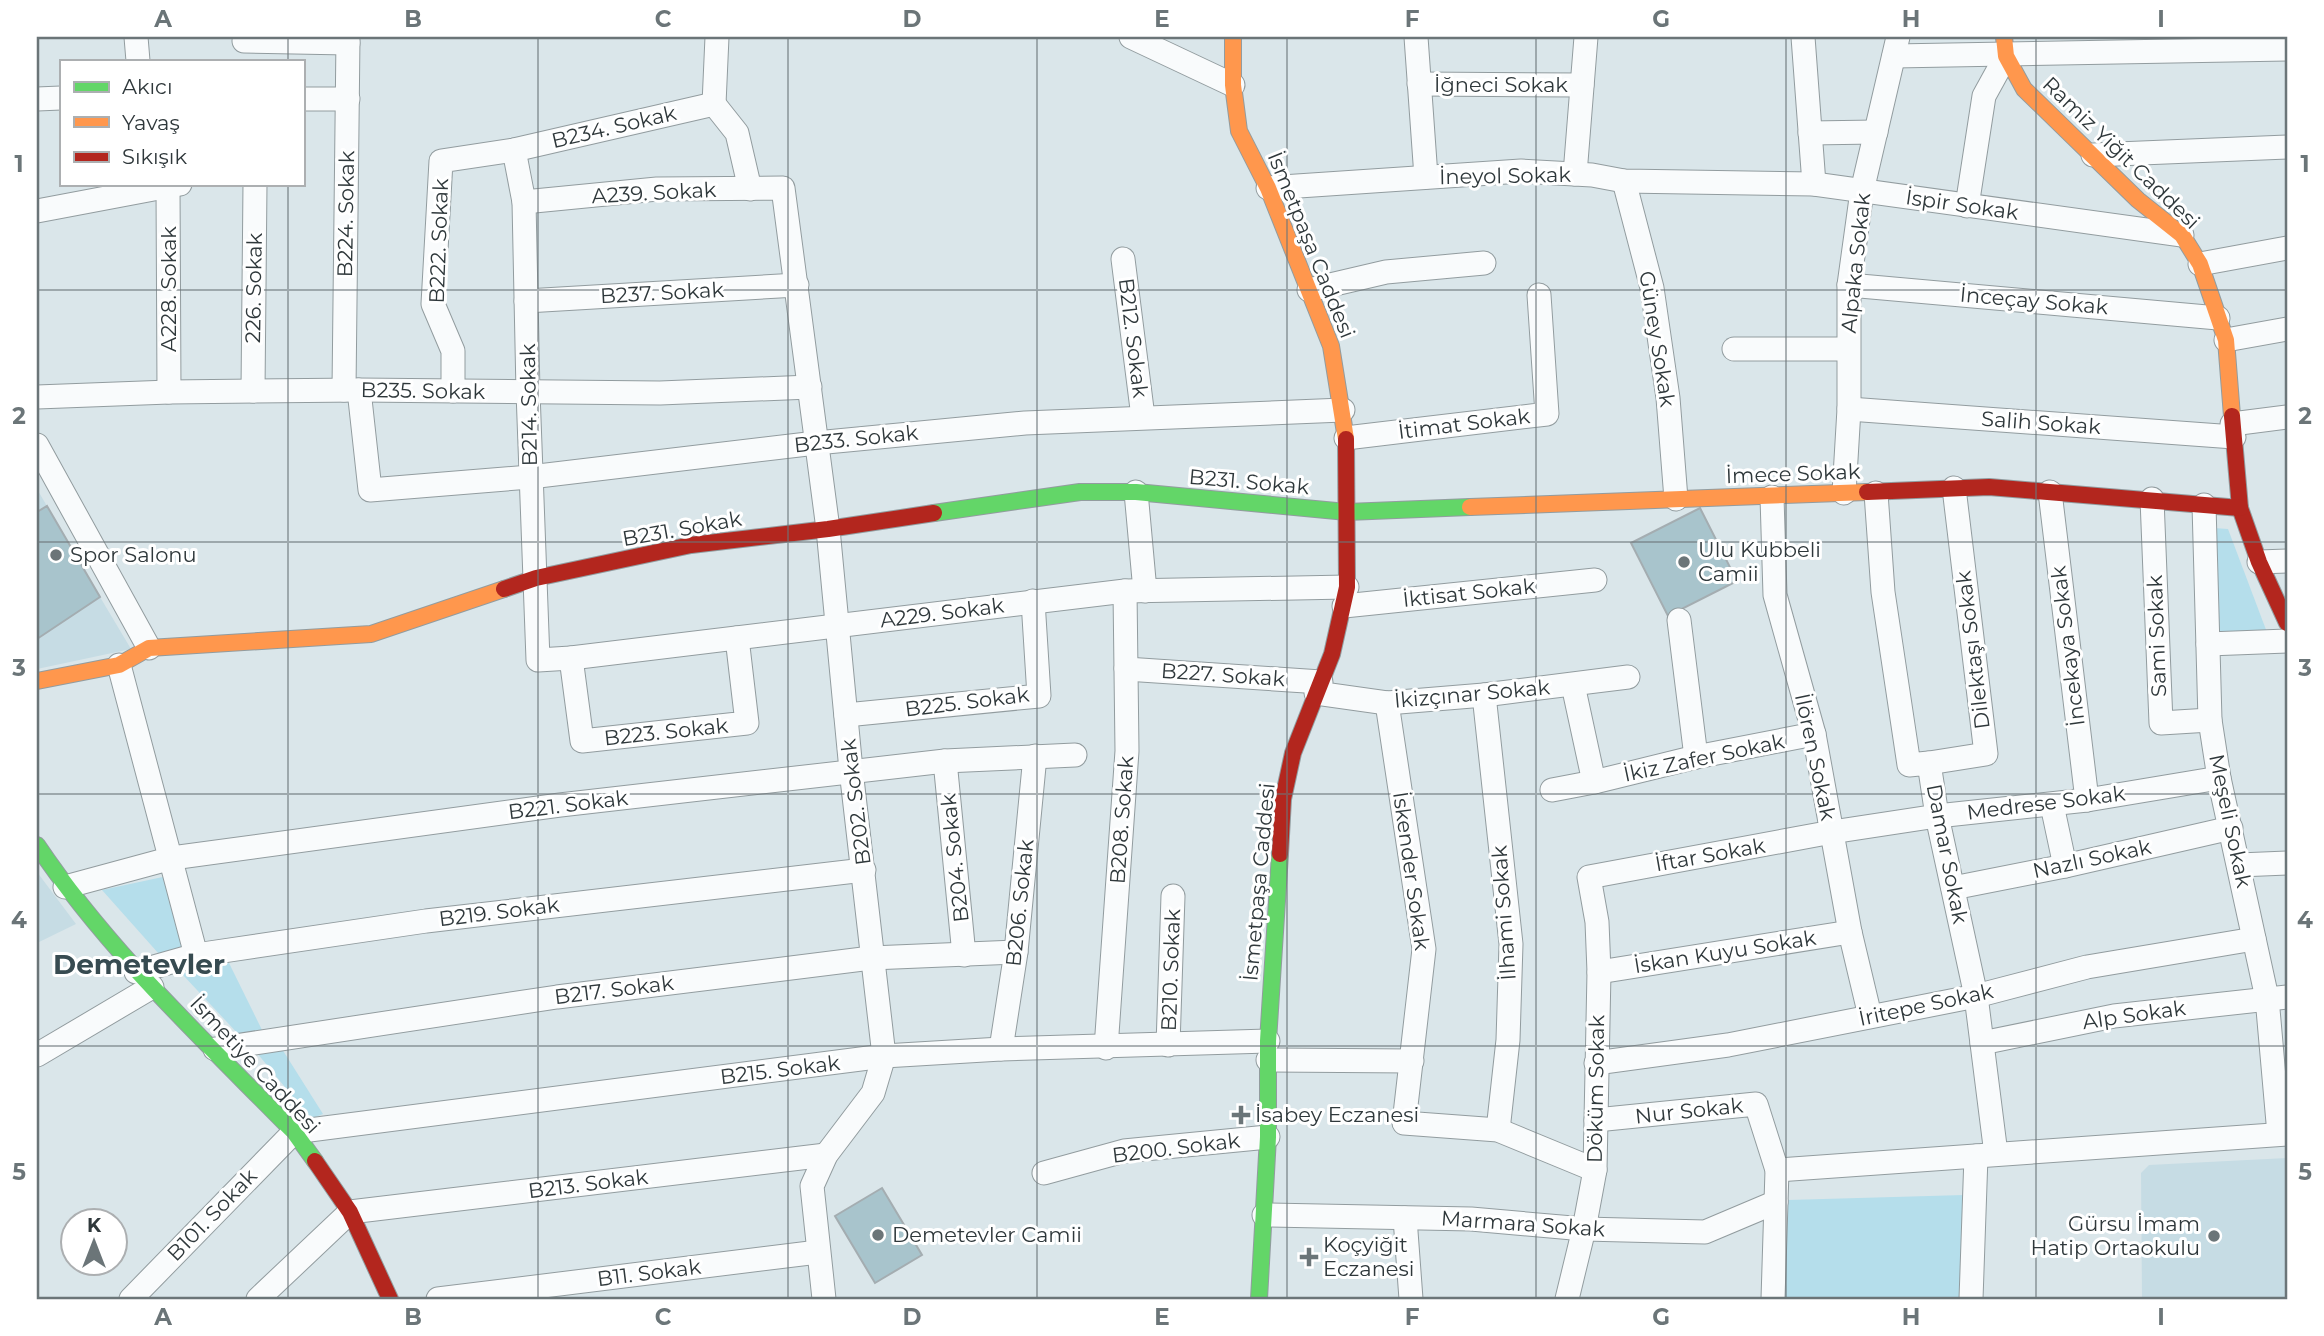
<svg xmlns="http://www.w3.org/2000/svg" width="2324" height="1336" font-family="Montserrat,sans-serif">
	<rect width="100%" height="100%" fill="#dae6ea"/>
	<g fill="#c6dce4">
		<path d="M 37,489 L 100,597 L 131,649 L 37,669 Z"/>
		<path d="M 37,872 L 76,924 L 37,943 Z"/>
		<path d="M 2287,1158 L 2287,1299 L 2142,1299 L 2141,1173 L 2149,1165 Z"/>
	</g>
	<g fill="#b5deeb">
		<path d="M 2214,528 L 2228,529 L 2268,635 L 2214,636 Z"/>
		<path d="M 172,875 L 188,947 L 159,954 L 102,890 Z"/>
		<path d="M 229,963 L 263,1032 L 241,1037 L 182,974 Z"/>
		<path d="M 282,1049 L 323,1114 L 311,1119 L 257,1053 Z"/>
		<path d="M 1964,1195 L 1961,1299 L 1784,1299 L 1788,1200 Z"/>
	</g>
	<g fill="#a8c4cc" stroke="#a4adb1" stroke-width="2">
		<path d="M 47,506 L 100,597 L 37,639 L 37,512 Z"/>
		<path d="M 1700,508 L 1737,581 L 1668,616 L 1631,543 Z"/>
		<path d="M 882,1188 L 922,1255 L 875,1283 L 835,1216 Z"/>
	</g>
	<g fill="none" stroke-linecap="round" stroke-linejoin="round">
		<defs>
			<g id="street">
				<path d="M 136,37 L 138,61"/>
				<path d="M 1131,37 L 1233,85"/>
				<path d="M 1416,37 L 1426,177"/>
				<path d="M 1803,37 L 1814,184"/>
				<path d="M 244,41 L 348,43"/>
				<path d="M 1894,56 L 2287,49"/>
				<path d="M 1419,84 L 1582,85"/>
				<path d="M 37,99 L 61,98"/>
				<path d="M 303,99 L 348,99"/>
				<path d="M 714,104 L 737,133 L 750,189"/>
				<path d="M 714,104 L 717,37"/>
				<path d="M 1810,133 L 1876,132"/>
				<path d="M 514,150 L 524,202 L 528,392 L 538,660 L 571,658 L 1125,591 L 1347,587"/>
				<path d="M 2093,155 L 2287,147"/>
				<path d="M 1575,174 L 1586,37"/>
				<path d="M 1624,181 L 1652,288 L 1668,398 L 1676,499"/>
				<path d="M 168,186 L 169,392"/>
				<path d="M 1268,188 L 1521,171 L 1592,175 L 1624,181 L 1814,184 L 2182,235"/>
				<path d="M 524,202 L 657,189 L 783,188 L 828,529 L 851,770 L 884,1056 L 873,1093 L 826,1155 L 812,1186 L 824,1299"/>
				<path d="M 1967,206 L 1984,96 L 2006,56"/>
				<path d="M 37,211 L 180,184"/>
				<path d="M 1123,259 L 1143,417"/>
				<path d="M 2200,264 L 2287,248"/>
				<path d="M 1849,285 L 2218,318"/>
				<path d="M 1309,290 L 1386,272 L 1484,263"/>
				<path d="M 526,301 L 797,285"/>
				<path d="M 2226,340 L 2287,329"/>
				<path d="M 1734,349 L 1848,349"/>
				<path d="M 344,390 L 348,37"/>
				<path d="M 359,390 L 370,490 L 530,477 L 816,443 L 1025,423 L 1343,410"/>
				<path d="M 253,391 L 255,184"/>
				<path d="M 453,391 L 453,351 L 433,304 L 441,161 L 514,150 L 714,104"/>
				<path d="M 37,397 L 169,392 L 359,390 L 660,393 L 810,387"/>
				<path d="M 1849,409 L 2234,437"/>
				<path d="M 2232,424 L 2287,417"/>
				<path d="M 1346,438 L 1547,414 L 1539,295"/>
				<path d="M 37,445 L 149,648"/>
				<path d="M 1136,492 L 1145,591"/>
				<path d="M 2050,492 L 2087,800"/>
				<path d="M 1844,493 L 1849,409 L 1849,285 L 1862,191 L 1898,37"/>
				<path d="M 1876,493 L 1883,592 L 1909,765 L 1929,763 L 1937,816 L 1976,996 L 1996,1154"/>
				<path d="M 1772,497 L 1775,595 L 1814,734 L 1850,932 L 1870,1016"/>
				<path d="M 2152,499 L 2161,723 L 2210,720"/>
				<path d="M 2204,505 L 2210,720 L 2219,778 L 2267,998 L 2279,1134"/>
				<path d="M 2259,562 L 2287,561"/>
				<path d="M 1344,606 L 1595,580"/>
				<path d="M 1679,620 L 1696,757"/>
				<path d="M 2208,644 L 2287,641"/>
				<path d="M 571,658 L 582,741 L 747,723 L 737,638"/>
				<path d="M 119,665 L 196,955"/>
				<path d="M 1126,669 L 1321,682"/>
				<path d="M 1573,685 L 1594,782 L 1696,757 L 1814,734"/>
				<path d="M 1316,693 L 1387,703 L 1484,695 L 1628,677"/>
				<path d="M 1484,695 L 1511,944 L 1508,1040 L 1498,1130"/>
				<path d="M 1387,703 L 1424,949 L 1404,1123 L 1498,1130 L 1595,1170"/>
				<path d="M 846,715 L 1039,696 L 1033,601"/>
				<path d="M 945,761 L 964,955"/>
				<path d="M 1929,763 L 1986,754 L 1954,488"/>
				<path d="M 1552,790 L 1594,782"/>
				<path d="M 2052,805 L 2065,866"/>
				<path d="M 2239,865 L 2287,863"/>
				<path d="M 65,887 L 172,858 L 560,805 L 945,761 L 1075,755"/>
				<path d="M 1953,888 L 2065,866 L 2231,828"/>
				<path d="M 136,972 L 196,955 L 426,921 L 864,870"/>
				<path d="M 1599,972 L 1850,932"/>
				<path d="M 1982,1043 L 2114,1016 L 2287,997"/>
				<path d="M 1168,1045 L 1173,896"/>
				<path d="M 1106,1048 L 1127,751 L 1125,591"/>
				<path d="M 215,1049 L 557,997 L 871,958 L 1016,952"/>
				<path d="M 1001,1049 L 1016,952 L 1035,756"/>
				<path d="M 37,1055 L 152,987"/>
				<path d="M 1268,1060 L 1412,1061"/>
				<path d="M 1596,1063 L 1728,1045 L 1976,996 L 2087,967 L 2254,939"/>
				<path d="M 1596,1120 L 1756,1104 L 1777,1170 L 1773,1299"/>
				<path d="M 1777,1170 L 2287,1134"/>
				<path d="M 1044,1173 L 1124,1151 L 1268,1137"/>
				<path d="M 1264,1215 L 1471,1219 L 1584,1229 L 1705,1232 L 1776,1202"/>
				<path d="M 1405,1218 L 1411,1299"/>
				<path d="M 131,1299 L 294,1132 L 884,1056 L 1001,1049 L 1268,1041"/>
				<path d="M 258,1299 L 350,1212 L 826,1155"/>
				<path d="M 438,1299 L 818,1252"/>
				<path d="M 1567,1299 L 1584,1229 L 1595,1170 L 1599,972 L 1597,922 L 1589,877 L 1832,832 L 1937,816 L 2087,800 L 2219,778"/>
				<path d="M 1971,1299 L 1976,1156"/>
			</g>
			<g id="fast">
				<path d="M 934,513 L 1080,492 L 1136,492 L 1347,512 L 1470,507"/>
				<path d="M 37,845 C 109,952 204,1040 294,1132 L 315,1161"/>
				<path d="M 1259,1299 L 1268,1137 L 1268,1041 L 1280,854"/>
			</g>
			<g id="slow">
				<path d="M 1233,37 L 1233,85 L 1239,131 L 1268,188 L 1331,346 L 1346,439"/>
				<path d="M 2004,37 L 2006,56 L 2024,89 L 2138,200 L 2182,235 L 2200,264 L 2226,340 L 2232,416"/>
				<path d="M 1470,507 L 1867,492"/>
				<path d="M 37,681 L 119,665 L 149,648 L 371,634 L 504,589"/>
			</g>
			<g id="jam">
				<path d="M 2232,416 L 2240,508 L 2259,562 L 2287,623"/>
				<path d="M 1867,492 L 1989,487 L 2240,508"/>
				<path d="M 504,589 L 536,578 L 691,545 L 828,529 L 934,513"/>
				<path d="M 1280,854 L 1283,799 L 1293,753 L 1332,654 L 1347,587 L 1346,439"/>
				<path d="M 315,1161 L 350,1212 L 390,1299"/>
			</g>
		</defs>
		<use href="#street" stroke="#929c9f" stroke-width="25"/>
		<use href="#fast" stroke="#929c9f" stroke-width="18"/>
		<use href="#slow" stroke="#929c9f" stroke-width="18"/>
		<use href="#jam" stroke="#929c9f" stroke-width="18"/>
		<use href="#street" stroke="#f9fbfc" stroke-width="23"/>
		<use href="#fast" stroke="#63d668" stroke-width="16"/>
		<use href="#slow" stroke="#ff974d" stroke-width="16"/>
		<use href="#jam" stroke="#b3261e" stroke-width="16"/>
	</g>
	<path fill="none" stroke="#6b7578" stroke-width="2" stroke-opacity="0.55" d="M 288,37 L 288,61M 538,37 L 538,1299M 788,37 L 788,1299M 1037,37 L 1037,1299M 1287,37 L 1287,1299M 1536,37 L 1536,1299M 1786,37 L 1786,1299M 2036,37 L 2036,1299M 288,184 L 288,1299M 37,290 L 2287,290M 37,542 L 2287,542M 37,794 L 2287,794M 37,1046 L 2287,1046"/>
	<g fill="#6b7578" stroke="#fff" stroke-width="2.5">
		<circle cx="56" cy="555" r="7"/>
		<circle cx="1684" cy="562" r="7"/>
		<path d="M1237.5 1104.5h7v7h7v7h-7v7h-7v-7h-7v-7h7z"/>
		<circle cx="878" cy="1235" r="7"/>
		<circle cx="2214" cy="1236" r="7"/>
		<path d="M1305.5 1246.5h7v7h7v7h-7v7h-7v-7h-7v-7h7z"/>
	</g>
	<g text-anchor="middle" stroke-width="6" stroke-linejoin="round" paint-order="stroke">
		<g font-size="21" fill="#2f383b" stroke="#fff">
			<text x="1501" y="92">İğneci Sokak</text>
			<text transform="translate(614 127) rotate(-13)" y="7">B234. Sokak</text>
			<text transform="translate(2121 153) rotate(44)" y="7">Ramiz Yiğit Caddesi</text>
			<text transform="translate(1505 176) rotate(-1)" y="7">İneyol Sokak</text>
			<text transform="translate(654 193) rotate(-3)" y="7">A239. Sokak</text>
			<text transform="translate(1962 205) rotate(8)" y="7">İspir Sokak</text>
			<text transform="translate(346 214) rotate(-89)" y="7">B224. Sokak</text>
			<text transform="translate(439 241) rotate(-88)" y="7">B222. Sokak</text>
			<text transform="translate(1311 245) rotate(68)" y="7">İsmetpaşa Caddesi</text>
			<text transform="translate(1856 263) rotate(-84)" y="7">Alpaka Sokak</text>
			<text transform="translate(254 288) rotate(-89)" y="7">226. Sokak</text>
			<text transform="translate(169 289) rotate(-90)" y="7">A228. Sokak</text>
			<text transform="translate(662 293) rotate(-3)" y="7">B237. Sokak</text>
			<text transform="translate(2034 301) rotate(5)" y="7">İnceçay Sokak</text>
			<text transform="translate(1133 338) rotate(83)" y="7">B212. Sokak</text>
			<text transform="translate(1657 339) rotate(81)" y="7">Güney Sokak</text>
			<text transform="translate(423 391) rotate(1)" y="7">B235. Sokak</text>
			<text transform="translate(529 405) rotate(-91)" y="7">B214. Sokak</text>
			<text transform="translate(2041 423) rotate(4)" y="7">Salih Sokak</text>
			<text transform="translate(1464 424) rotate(-7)" y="7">İtimat Sokak</text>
			<text transform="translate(856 439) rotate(-6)" y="7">B233. Sokak</text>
			<text transform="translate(1793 474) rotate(-2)" y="7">İmece Sokak</text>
			<text transform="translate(1249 482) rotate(5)" y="7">B231. Sokak</text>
			<text transform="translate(682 529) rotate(-10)" y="7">B231. Sokak</text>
			<text transform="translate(1469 593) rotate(-6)" y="7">İktisat Sokak</text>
			<text transform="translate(942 613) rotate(-7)" y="7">A229. Sokak</text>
			<text transform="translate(2157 636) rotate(-92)" y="7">Sami Sokak</text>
			<text transform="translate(2068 646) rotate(-97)" y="7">İncekaya Sokak</text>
			<text transform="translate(1973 650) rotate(-97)" y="7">Dilektaşı Sokak</text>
			<text transform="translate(1223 675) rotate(4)" y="7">B227. Sokak</text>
			<text transform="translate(1472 694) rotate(-5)" y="7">İkizçınar Sokak</text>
			<text transform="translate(967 702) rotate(-7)" y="7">B225. Sokak</text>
			<text transform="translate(666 732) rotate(-6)" y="7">B223. Sokak</text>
			<text transform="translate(1815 757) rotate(78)" y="7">İlören Sokak</text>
			<text transform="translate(1704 758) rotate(-12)" y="7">İkiz Zafer Sokak</text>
			<text transform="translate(856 802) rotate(-97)" y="7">B202. Sokak</text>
			<text transform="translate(2046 803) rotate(-7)" y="7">Medrese Sokak</text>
			<text transform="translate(568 805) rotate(-7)" y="7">B221. Sokak</text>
			<text transform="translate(1122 820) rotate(-86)" y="7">B208. Sokak</text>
			<text transform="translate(2230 821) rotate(78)" y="7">Meşeli Sokak</text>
			<text transform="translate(1947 854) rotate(79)" y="7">Damar Sokak</text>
			<text transform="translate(1710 855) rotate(-10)" y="7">İftar Sokak</text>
			<text transform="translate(955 858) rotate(-96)" y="7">B204. Sokak</text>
			<text transform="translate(2092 859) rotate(-12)" y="7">Nazlı Sokak</text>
			<text transform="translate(1411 871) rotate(82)" y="7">İskender Sokak</text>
			<text transform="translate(1259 882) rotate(-85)" y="7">İsmetpaşa Caddesi</text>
			<text transform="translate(1020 903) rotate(-84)" y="7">B206. Sokak</text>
			<text transform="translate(499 912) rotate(-7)" y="7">B219. Sokak</text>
			<text transform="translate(1504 913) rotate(-94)" y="7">İlhami Sokak</text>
			<text transform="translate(1725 952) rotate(-9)" y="7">İskan Kuyu Sokak</text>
			<text transform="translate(1171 970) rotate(-88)" y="7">B210. Sokak</text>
			<text transform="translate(614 990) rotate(-7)" y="7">B217. Sokak</text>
			<text transform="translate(1926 1005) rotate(-12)" y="7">İritepe Sokak</text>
			<text transform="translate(2134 1015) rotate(-8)" y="7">Alp Sokak</text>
			<text transform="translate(255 1065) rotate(47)" y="7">İsmetiye Caddesi</text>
			<text transform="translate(780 1070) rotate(-7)" y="7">B215. Sokak</text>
			<text transform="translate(1596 1089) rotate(-89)" y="7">Döküm Sokak</text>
			<text transform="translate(1689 1111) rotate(-6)" y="7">Nur Sokak</text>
			<text transform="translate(1176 1148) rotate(-7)" y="7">B200. Sokak</text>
			<text transform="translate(588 1184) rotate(-7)" y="7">B213. Sokak</text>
			<text transform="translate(212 1215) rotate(-46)" y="7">B101. Sokak</text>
			<text transform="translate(1523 1224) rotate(4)" y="7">Marmara Sokak</text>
			<text transform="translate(649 1273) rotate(-7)" y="7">B11. Sokak</text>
		</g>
		<g font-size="21" fill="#2f383b" stroke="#fff" text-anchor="start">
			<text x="1698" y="557">Ulu Kubbeli<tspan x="1698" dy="24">Camii</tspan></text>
			<text x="70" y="562">Spor Salonu</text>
			<text x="1255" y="1122">İsabey Eczanesi</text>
			<text x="2200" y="1231" text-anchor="end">Gürsu İmam<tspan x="2200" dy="24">Hatip Ortaokulu</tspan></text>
			<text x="892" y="1242">Demetevler Camii</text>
			<text x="1323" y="1252">Koçyiğit<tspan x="1323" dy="24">Eczanesi</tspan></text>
		</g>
		<g font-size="28" font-weight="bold" fill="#374b51" stroke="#fff">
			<text x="139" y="974">Demetevler</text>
		</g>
	</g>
	<rect width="2324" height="1336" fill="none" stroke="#ffffff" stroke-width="77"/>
	<rect x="60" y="60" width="245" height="126" fill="#ffffff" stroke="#acafb1" stroke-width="2"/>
	<rect x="74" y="82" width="35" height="10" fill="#63d668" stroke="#acafb1" stroke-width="2"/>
	<text x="122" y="94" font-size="21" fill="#2f383b">Akıcı</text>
	<rect x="74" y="117" width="35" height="10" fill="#ff974d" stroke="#acafb1" stroke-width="2"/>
	<text x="122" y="130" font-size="21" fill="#2f383b">Yavaş</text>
	<rect x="74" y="152" width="35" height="10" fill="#b3261e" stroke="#acafb1" stroke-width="2"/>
	<text x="122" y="164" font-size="21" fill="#2f383b">Sıkışık</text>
	<g transform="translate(94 1242)"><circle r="33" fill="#ffffff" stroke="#acafb1" stroke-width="2"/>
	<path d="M0-5L12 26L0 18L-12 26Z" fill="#6b7578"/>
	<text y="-10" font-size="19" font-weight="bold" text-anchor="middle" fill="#2f383b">K</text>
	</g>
	<rect x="38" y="38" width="2248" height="1260" fill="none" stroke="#6b7578" stroke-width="2.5"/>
	<g font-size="23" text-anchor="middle" font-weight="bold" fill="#6b7578">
		<text x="163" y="27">A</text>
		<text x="413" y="27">B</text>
		<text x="663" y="27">C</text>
		<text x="912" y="27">D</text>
		<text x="1162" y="27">E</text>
		<text x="1412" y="27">F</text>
		<text x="1661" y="27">G</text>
		<text x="1911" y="27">H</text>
		<text x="2161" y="27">I</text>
		<text x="19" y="172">1</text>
		<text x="2305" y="172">1</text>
		<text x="19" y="424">2</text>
		<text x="2305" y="424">2</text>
		<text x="19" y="676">3</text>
		<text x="2305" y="676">3</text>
		<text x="19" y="928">4</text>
		<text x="2305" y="928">4</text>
		<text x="19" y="1180">5</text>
		<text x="2305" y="1180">5</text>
		<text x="163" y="1325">A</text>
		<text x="413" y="1325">B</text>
		<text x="663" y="1325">C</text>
		<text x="912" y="1325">D</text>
		<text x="1162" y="1325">E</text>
		<text x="1412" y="1325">F</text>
		<text x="1661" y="1325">G</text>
		<text x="1911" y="1325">H</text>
		<text x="2161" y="1325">I</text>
	</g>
</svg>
